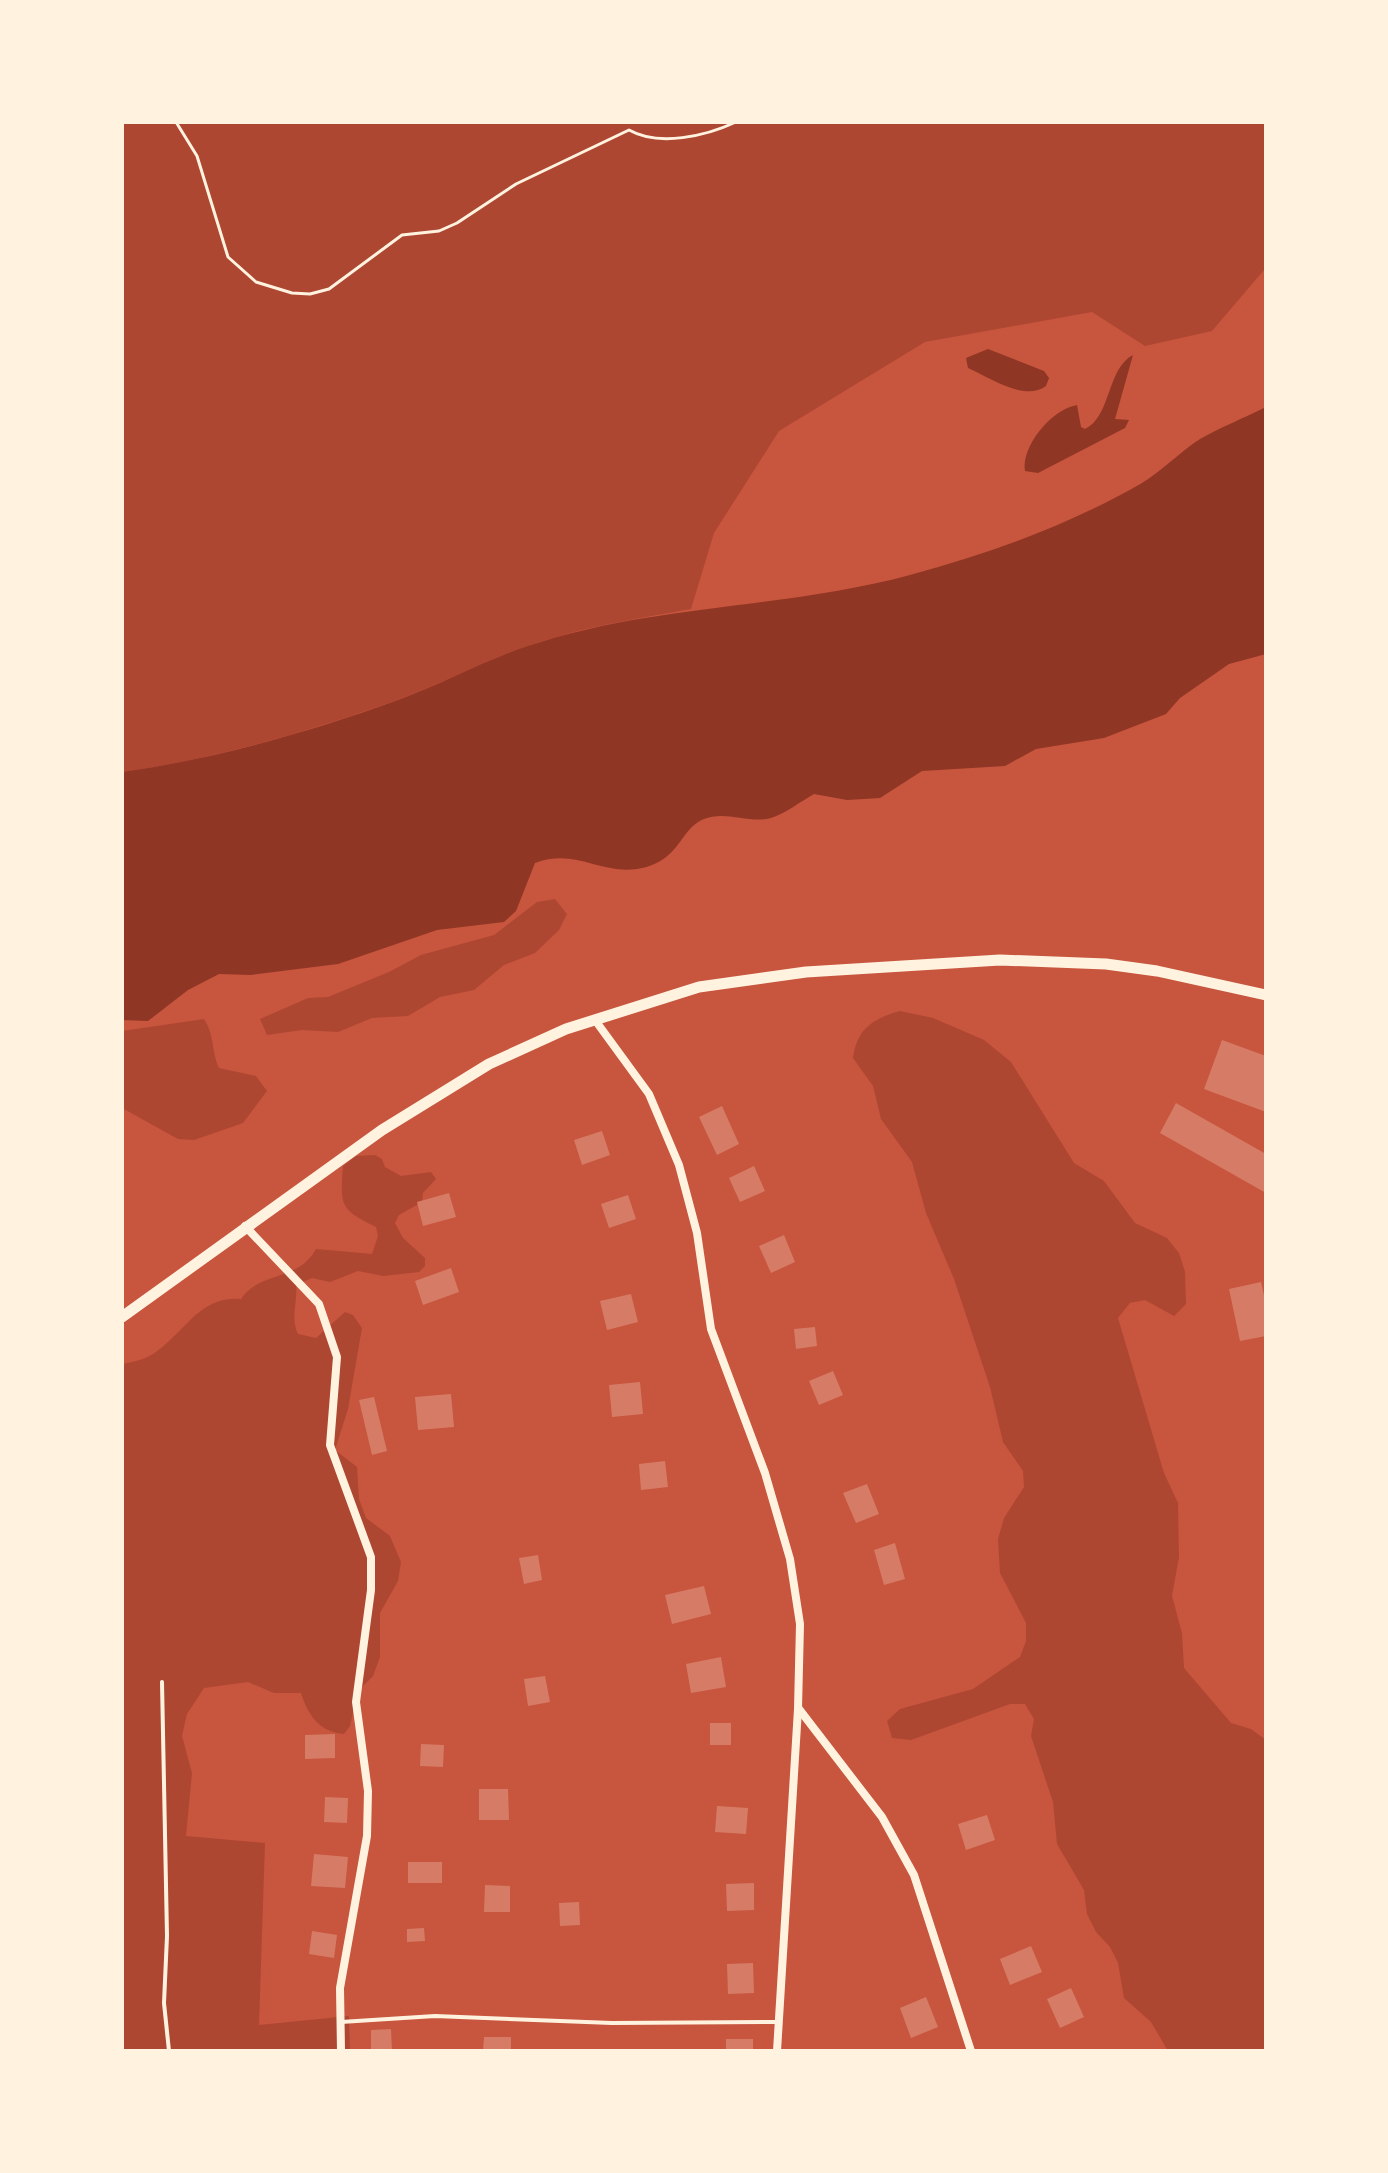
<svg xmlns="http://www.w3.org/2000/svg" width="1388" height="2173" font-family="'Open Sans',sans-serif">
	<rect width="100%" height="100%" fill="#c8553d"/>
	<g fill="#ae4732">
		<path d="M 122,122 L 1266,122 L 1264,270 L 1212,331 L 1145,346 L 1092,312 L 925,342 L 779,431 L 714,533 L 691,609 C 637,619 579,627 526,647 C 482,663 441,684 397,700 C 308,732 215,759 122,772 Z"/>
		<path d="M 555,899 L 567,914 L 559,930 L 535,953 L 504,965 L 474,990 L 440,997 L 408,1016 L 372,1018 L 338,1032 L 302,1030 L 267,1035 L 260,1019 L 308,998 L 328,997 L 389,972 L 421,955 L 494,935 L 537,902 Z"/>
		<path d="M 900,1011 L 933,1018 L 984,1040 L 1011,1062 L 1074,1163 L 1104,1181 L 1135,1223 L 1167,1238 L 1179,1253 L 1185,1272 L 1186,1304 L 1174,1316 L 1145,1300 L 1130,1303 L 1118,1318 L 1164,1473 L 1178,1503 L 1179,1557 L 1172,1596 L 1182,1633 L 1184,1668 L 1231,1723 L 1251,1729 L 1266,1740 L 1266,2051 L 1168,2051 L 1151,2022 L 1124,1998 L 1118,1963 L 1110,1947 L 1096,1932 L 1087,1914 L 1084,1890 L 1057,1844 L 1053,1802 L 1031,1736 L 1034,1719 L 1025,1704 L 1010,1704 L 911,1740 L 892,1738 L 887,1721 L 900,1709 L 973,1689 L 1020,1657 L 1026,1641 L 1026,1623 L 1000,1573 L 998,1539 L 1004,1518 L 1024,1487 L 1023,1471 L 1003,1442 L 990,1387 L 954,1279 L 926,1213 L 912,1162 L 881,1119 L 873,1086 L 853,1058 C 857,1029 872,1019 900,1011 Z"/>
		<path d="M 204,1019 C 215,1036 211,1050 219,1068 L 256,1076 L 267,1091 L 243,1123 L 194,1140 L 178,1139 L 122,1108 L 122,1031 Z"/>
		<path d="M 375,1155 L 382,1159 L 385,1167 L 401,1176 L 431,1172 L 436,1179 L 423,1193 L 422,1202 L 399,1215 L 395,1223 L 403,1238 L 425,1258 L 425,1266 L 419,1272 L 383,1276 L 358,1271 L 330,1282 L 312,1278 L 296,1285 C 298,1302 290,1318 298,1334 L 316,1338 L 345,1312 L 353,1315 L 362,1328 L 348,1409 L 335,1450 L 357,1467 L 359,1499 L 366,1518 L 390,1536 L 401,1562 L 398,1581 L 380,1613 L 380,1657 L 373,1676 L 358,1691 L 350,1726 L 344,1734 C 319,1732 308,1715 301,1693 L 274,1693 L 248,1682 L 204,1688 L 187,1714 L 182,1736 L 192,1773 L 186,1836 L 265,1843 L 259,2025 L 349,2016 L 350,2051 L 122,2051 L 122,1364 C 132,1362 144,1360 153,1354 C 184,1334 199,1295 241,1299 C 261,1270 298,1282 316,1249 L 372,1254 L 378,1236 L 376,1227 C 340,1209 340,1206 343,1166 L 356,1156 Z"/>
	</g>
	<g fill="#8f3625">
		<path d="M 988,349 L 1044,371 L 1049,378 L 1046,386 C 1024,402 989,377 968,368 L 966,358 Z"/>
		<path d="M 1133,355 L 1115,419 L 1129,420 L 1125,428 L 1038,473 L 1025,471 C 1021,446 1052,409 1077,405 L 1081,427 L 1085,429 C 1111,417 1107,368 1133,355 Z"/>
		<path d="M 1266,407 L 1266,654 L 1229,664 L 1180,698 L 1166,714 L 1104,738 L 1036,749 L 1005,766 L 922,771 L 880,798 L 847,800 L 814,794 C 801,801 785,814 771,818 C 750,824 725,810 704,819 C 678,830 681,862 637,869 C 598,874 575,848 535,863 L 516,911 L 504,922 L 437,930 L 338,964 L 251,975 L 219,974 L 188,990 L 148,1021 L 122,1020 L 122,772 C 215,759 310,732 398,700 C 442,684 484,661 528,646 C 652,604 785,609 910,575 C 991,553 1069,525 1142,483 C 1163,470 1180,452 1200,439 C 1221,427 1244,418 1266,407 Z"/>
	</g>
	<g fill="#d67c66">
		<path d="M 1222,1040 L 1266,1056 L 1266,1112 L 1204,1089 Z"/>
		<path d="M 1176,1103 L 1266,1154 L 1266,1193 L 1160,1133 Z"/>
		<path d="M 722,1106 L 739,1144 L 717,1155 L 699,1117 Z"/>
		<path d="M 602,1131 L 610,1155 L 582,1165 L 574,1140 Z"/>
		<path d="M 754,1166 L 765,1191 L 740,1202 L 729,1178 Z"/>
		<path d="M 449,1193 L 456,1217 L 423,1226 L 417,1202 Z"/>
		<path d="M 628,1195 L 636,1219 L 609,1228 L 601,1204 Z"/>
		<path d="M 784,1235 L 795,1262 L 771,1273 L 759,1246 Z"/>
		<path d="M 451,1268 L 459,1292 L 423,1305 L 415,1281 Z"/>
		<path d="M 1261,1282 L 1266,1304 L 1266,1336 L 1240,1341 L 1229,1289 Z"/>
		<path d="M 631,1294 L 638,1322 L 607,1330 L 600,1301 Z"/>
		<path d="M 815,1327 L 817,1346 L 796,1349 L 794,1329 Z"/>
		<path d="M 833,1371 L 843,1395 L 819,1405 L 809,1381 Z"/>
		<path d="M 640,1382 L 643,1414 L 612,1417 L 609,1385 Z"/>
		<path d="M 451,1394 L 454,1427 L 418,1430 L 415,1397 Z"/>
		<path d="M 374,1397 L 387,1451 L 372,1455 L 359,1400 Z"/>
		<path d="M 665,1461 L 668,1487 L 641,1490 L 639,1464 Z"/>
		<path d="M 867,1484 L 879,1514 L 856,1523 L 843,1493 Z"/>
		<path d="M 895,1543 L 905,1579 L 884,1585 L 874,1550 Z"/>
		<path d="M 538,1555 L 542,1580 L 524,1584 L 519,1558 Z"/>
		<path d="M 704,1586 L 711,1614 L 672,1624 L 665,1595 Z"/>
		<path d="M 721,1657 L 726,1687 L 691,1693 L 686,1664 Z"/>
		<path d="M 545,1676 L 550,1702 L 528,1706 L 524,1679 Z"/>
		<rect x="710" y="1723" width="21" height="22"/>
		<path d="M 335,1734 L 335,1758 L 305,1759 L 305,1735 Z"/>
		<path d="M 421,1744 L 444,1745 L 443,1767 L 420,1766 Z"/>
		<path d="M 479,1789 L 508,1789 L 509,1820 L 479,1820 Z"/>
		<path d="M 325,1797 L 348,1798 L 347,1823 L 324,1822 Z"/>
		<path d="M 717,1806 L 748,1808 L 746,1834 L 715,1832 Z"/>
		<path d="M 987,1815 L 995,1840 L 966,1850 L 958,1824 Z"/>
		<path d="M 314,1854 L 348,1857 L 345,1888 L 311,1886 Z"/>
		<rect x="408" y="1862" width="34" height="21"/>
		<path d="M 754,1883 L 754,1910 L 727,1911 L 726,1884 Z"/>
		<path d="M 485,1885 L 510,1886 L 510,1912 L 484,1912 Z"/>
		<path d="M 579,1902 L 580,1925 L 560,1926 L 559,1903 Z"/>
		<path d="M 424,1928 L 425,1941 L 407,1942 L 407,1929 Z"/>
		<path d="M 312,1931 L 337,1935 L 334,1958 L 309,1954 Z"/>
		<path d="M 1031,1946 L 1042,1972 L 1010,1985 L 1000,1959 Z"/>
		<path d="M 753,1963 L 754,1993 L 728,1994 L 727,1964 Z"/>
		<path d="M 1071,1988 L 1084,2017 L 1060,2028 L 1047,1999 Z"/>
		<path d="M 926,1997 L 938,2027 L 911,2038 L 900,2008 Z"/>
		<path d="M 391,2029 L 392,2051 L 371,2051 L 371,2030 Z"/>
		<path d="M 484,2037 L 511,2037 L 511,2051 L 483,2051 Z"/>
		<rect x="726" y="2039" width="27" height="12"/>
	</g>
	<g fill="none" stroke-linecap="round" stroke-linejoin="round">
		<path stroke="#fff3e0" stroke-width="3" d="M 176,122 L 197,156 L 228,257 L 256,282 L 292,293 L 310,294 L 329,289 L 402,235 L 439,231 L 457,223 L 516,184 L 629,130 C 659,147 706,136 736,122"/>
		<g stroke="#fff3e0" stroke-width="4">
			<path d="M 162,1682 L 167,1936 L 164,2003 L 169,2051"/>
			<path d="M 341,2022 L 435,2016 L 612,2023 L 777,2022"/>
		</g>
		<g stroke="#fff3e0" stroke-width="8">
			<path d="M 595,1020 L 649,1094 L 679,1165 L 697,1233 L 711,1329 L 765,1473 L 790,1559 L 800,1624 L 798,1709 L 777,2051"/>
			<path d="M 245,1226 L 319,1304 L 337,1357 L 330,1445 L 371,1557 L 371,1590 L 356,1702 L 368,1791 L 367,1836 L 340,1988 L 341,2051"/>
			<path d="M 799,1709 L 882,1817 L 914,1875 L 971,2051"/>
		</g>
		<path stroke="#fff3e0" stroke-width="11" d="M 122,1317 L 382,1130 L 489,1064 L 566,1029 L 699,987 L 806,972 L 1000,960 L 1106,964 L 1157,971 L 1266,995"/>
	</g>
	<rect width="1388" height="2173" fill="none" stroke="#fff3e0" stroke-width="248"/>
</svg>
